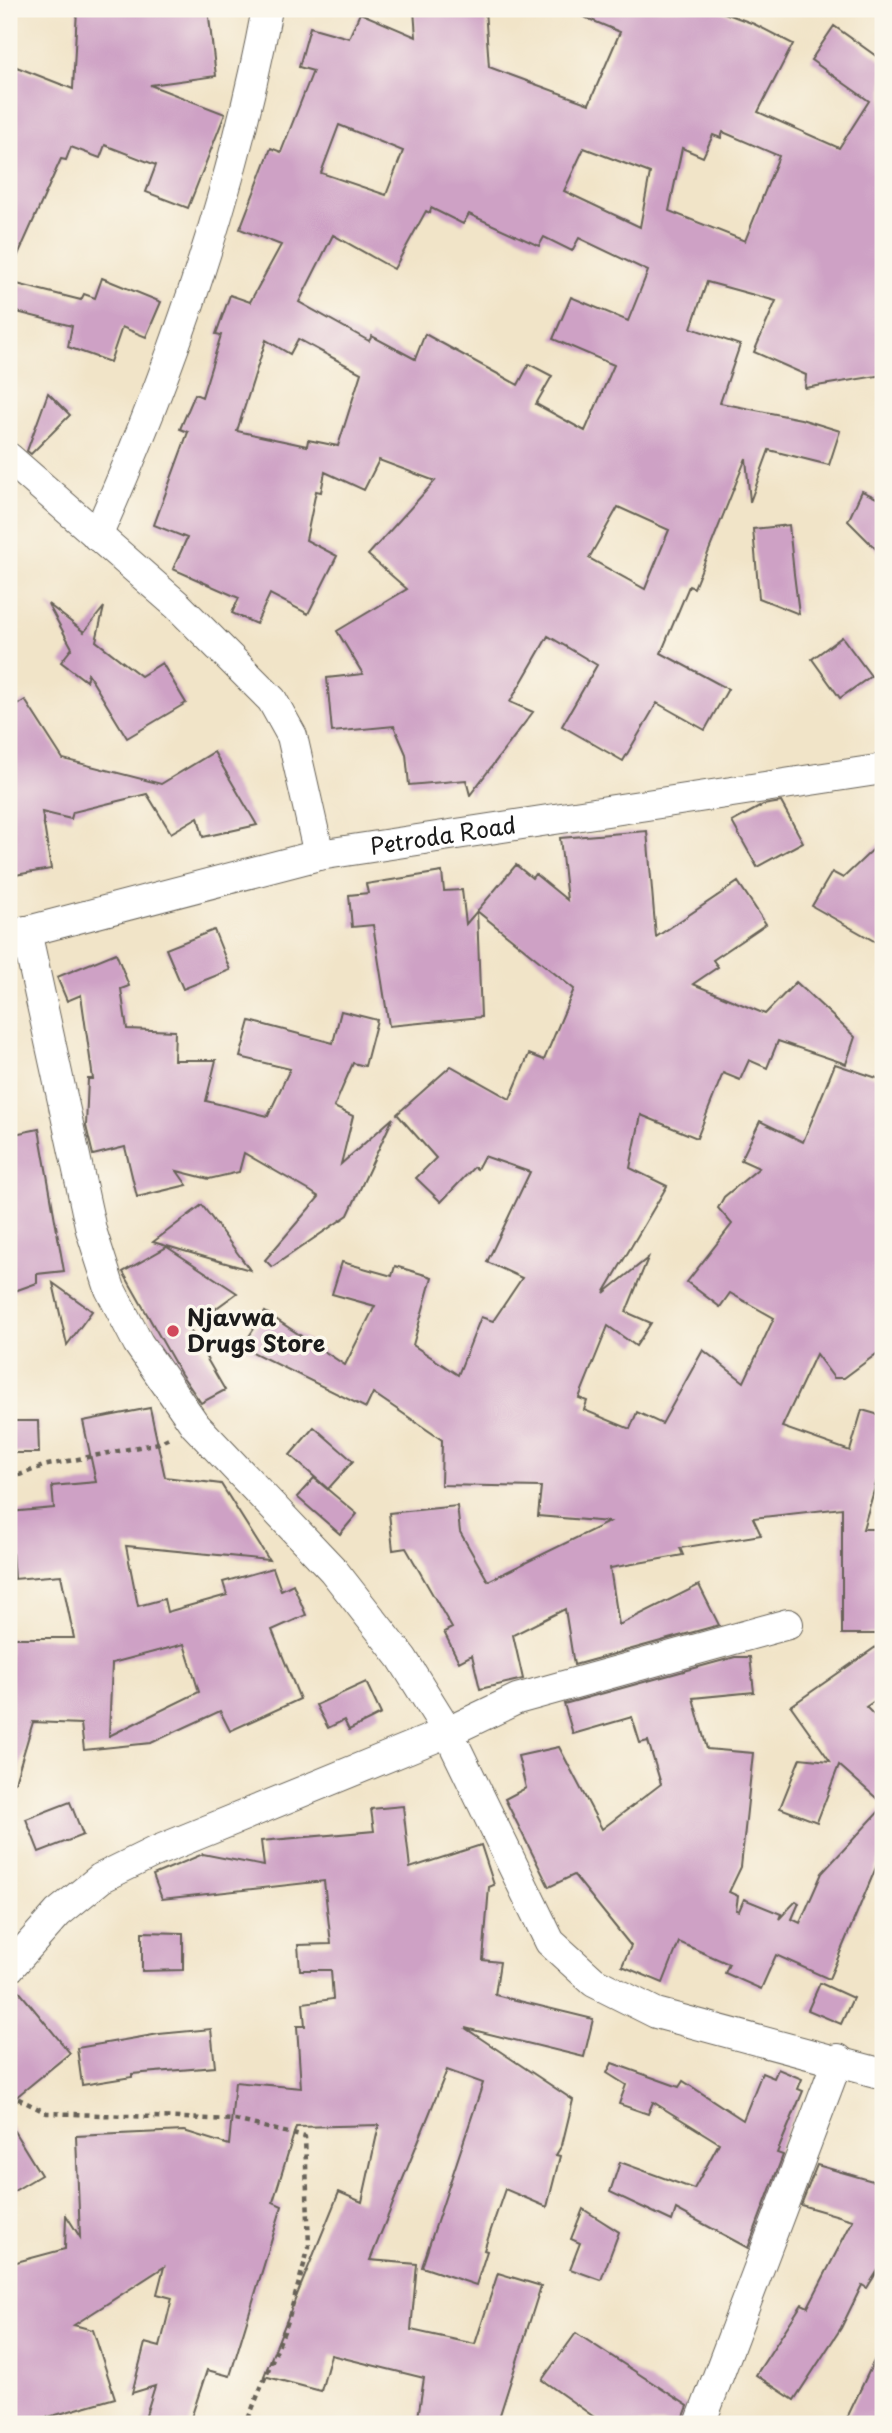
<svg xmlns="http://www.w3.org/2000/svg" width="892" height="2433" font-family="'Playpen Sans',sans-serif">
	<rect width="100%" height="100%" fill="#fbf7ec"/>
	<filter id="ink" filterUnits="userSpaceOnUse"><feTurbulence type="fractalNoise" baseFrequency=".0143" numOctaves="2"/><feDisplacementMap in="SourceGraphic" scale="14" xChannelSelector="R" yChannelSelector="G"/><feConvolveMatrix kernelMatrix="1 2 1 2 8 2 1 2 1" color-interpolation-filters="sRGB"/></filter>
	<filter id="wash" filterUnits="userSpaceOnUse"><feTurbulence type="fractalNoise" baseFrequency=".00686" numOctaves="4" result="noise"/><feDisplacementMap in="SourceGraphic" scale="28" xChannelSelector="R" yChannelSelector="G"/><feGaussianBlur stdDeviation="1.57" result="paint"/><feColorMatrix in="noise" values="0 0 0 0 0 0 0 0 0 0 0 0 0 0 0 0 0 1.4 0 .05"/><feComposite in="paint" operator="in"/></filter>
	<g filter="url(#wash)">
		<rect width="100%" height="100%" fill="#f1e4c8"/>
		<g id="blocks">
			<g fill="#cea1c5" fill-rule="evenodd">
				<path d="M 77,9 L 208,9 L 216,76 L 150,85 L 225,114 L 188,208 L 146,192 L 156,165 L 105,145 L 100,158 L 71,147 L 66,160 L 61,159 L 9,275 L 9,64 L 73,89 Z"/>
				<path d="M 485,9 L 489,67 L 589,104 L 620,32 L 565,9 L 714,9 L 754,24 L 793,44 L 758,112 L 839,148 L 869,101 L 811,60 L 834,26 L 883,61 L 883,375 L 805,388 L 806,375 L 754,352 L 776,301 L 707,282 L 691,328 L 740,345 L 720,403 L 801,419 L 840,431 L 829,465 L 769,450 L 750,502 L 746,458 L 694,588 L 689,586 L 661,653 L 728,689 L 705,730 L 657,703 L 623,761 L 562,726 L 597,665 L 548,636 L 510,702 L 533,712 L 470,795 L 466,780 L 409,785 L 406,754 L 394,726 L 332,732 L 327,678 L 363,674 L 337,631 L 407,589 L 368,555 L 435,481 L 379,460 L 364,490 L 325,472 L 321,492 L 316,491 L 306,540 L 337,556 L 308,614 L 270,594 L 256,624 L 232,613 L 239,598 L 173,569 L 187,538 L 154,525 L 188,432 L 180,429 L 195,394 L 202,397 L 221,335 L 216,334 L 230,295 L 250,302 L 281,245 L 240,229 L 271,148 L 281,152 L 313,71 L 299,67 L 310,27 L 349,38 L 360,13 L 416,37 L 414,10 ZM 339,125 L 403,151 L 386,195 L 321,173 ZM 723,132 L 779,156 L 745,241 L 669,211 L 682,148 L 703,157 L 713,135 L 721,138 ZM 584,148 L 650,173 L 640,227 L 564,191 ZM 431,208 L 463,224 L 469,214 L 539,246 L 544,237 L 572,251 L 579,238 L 648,271 L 628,321 L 571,297 L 553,339 L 614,365 L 585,431 L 536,404 L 552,376 L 529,364 L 518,385 L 425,334 L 415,359 L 372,336 L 369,341 L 299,302 L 333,235 L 394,269 L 426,211 L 430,213 ZM 298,339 L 361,373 L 338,446 L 308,440 L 307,446 L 237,431 L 266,340 L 290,354 ZM 618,507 L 669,530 L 645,589 L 589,558 Z"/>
				<path d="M 102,278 L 161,302 L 146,337 L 122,327 L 110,362 L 68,347 L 72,326 L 9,310 L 9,282 L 81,300 L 84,294 L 95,298 Z"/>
				<path d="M 48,393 L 70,415 L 31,454 L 27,451 Z"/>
				<path d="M 862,491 L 883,501 L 883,556 L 848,521 Z"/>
				<path d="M 789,525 L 794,574 L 799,614 L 759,598 L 753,529 Z"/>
				<path d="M 48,604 L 84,632 L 104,607 L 96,641 L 141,676 L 162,663 L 186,703 L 127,738 L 88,674 L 86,681 L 61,662 L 72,648 Z"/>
				<path d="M 842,637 L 871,676 L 840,698 L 812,659 Z"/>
				<path d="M 25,700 L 63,759 L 161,784 L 214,752 L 257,825 L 203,837 L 198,817 L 171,833 L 147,794 L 73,812 L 71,819 L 42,812 L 51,869 L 9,876 L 9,710 Z"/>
				<path d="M 781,802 L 803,842 L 757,867 L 732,822 L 763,805 Z"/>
				<path d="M 647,831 L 656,937 L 738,882 L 766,924 L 713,960 L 718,967 L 693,984 L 765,1014 L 796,982 L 855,1037 L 846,1064 L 778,1041 L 767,1068 L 749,1060 L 740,1080 L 723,1073 L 697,1138 L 641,1115 L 630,1168 L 667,1186 L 604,1293 L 648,1258 L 626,1312 L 651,1323 L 636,1346 L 608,1326 L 579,1398 L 587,1401 L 584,1410 L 630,1429 L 637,1412 L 662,1424 L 703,1350 L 744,1382 L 774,1318 L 730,1293 L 720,1307 L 687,1282 L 732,1224 L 718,1208 L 724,1197 L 759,1168 L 741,1160 L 760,1121 L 803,1142 L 835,1064 L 883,1080 L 883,1349 L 844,1378 L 834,1378 L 816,1354 L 782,1427 L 850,1451 L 862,1410 L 883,1416 L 883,1459 L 863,1529 L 878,1529 L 878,1548 L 883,1548 L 883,1634 L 842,1634 L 842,1508 L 753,1518 L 761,1535 L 680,1548 L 683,1555 L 610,1568 L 619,1625 L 699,1585 L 719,1625 L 574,1665 L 565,1609 L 513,1635 L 523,1679 L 480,1689 L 472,1655 L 459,1662 L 444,1632 L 452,1628 L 406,1548 L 393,1550 L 389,1513 L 457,1506 L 460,1532 L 488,1581 L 609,1522 L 538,1516 L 541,1487 L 441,1485 L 442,1440 L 373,1393 L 366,1408 L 242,1347 L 265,1312 L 345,1365 L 375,1306 L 332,1294 L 342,1262 L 392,1276 L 395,1266 L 432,1277 L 413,1345 L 458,1375 L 481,1317 L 493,1321 L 522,1278 L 487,1262 L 530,1172 L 484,1156 L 477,1169 L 474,1167 L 441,1202 L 416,1178 L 436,1158 L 397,1114 L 451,1066 L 510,1099 L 529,1054 L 544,1060 L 574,989 L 477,911 L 516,865 L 532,878 L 535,874 L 567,900 L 560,838 Z"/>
				<path d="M 883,840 L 883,946 L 812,906 L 832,872 L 843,878 Z"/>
				<path d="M 442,872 L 444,891 L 462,890 L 466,924 L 477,911 L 481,1017 L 389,1026 L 373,925 L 352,927 L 349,895 L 368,893 L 366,884 Z"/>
				<path d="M 214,930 L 230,970 L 183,989 L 166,949 Z"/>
				<path d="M 116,953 L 129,986 L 121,989 L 127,1029 L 175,1031 L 174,1060 L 216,1060 L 206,1101 L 268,1116 L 290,1069 L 240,1057 L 250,1021 L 333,1043 L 341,1011 L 377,1020 L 365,1066 L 353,1063 L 334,1107 L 353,1116 L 341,1164 L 393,1118 L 348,1215 L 272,1267 L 265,1260 L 319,1197 L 310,1191 L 244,1153 L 239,1172 L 209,1179 L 177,1171 L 187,1185 L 137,1197 L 125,1147 L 93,1155 L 86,1126 L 88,1079 L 93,1079 L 81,995 L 67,1001 L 57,977 Z"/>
				<path d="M 39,1129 L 64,1271 L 37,1274 L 37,1283 L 9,1293 L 9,1135 Z"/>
				<path d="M 202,1205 L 250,1270 L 153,1242 Z"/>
				<path d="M 167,1247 L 237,1293 L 189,1328 L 225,1390 L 201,1403 L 181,1374 L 123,1272 Z"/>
				<path d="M 53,1283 L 92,1311 L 67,1345 Z"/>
				<path d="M 150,1408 L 165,1477 L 221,1484 L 269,1560 L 126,1546 L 138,1606 L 164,1599 L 167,1612 L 227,1595 L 223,1582 L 273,1568 L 281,1590 L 293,1584 L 306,1615 L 272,1630 L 300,1699 L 230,1731 L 220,1711 L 151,1743 L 84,1750 L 81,1724 L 33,1722 L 15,1782 L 9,1781 L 9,1638 L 74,1638 L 61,1575 L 14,1579 L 9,1512 L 54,1508 L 52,1486 L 96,1482 L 83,1421 ZM 184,1644 L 199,1692 L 109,1736 L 112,1663 Z"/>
				<path d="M 9,1421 L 38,1421 L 39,1453 L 9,1453 Z"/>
				<path d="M 314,1427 L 353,1461 L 328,1489 L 290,1455 Z"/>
				<path d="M 314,1478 L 357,1514 L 340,1534 L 297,1497 Z"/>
				<path d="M 883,1642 L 883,1695 L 866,1707 L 883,1724 L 883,1804 L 839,1765 L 817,1822 L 780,1808 L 800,1758 L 830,1761 L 791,1706 Z"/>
				<path d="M 735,1657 L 750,1657 L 754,1692 L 693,1698 L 707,1749 L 753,1753 L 741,1867 L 729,1892 L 738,1896 L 736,1910 L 739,1911 L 744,1899 L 781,1914 L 779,1919 L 796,1901 L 799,1903 L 792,1919 L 800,1923 L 822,1873 L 883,1807 L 883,1851 L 829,1979 L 776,1955 L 761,1989 L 725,1973 L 729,1964 L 679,1942 L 663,1983 L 622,1966 L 631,1946 L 574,1875 L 549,1887 L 505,1799 L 526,1788 L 518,1756 L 559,1747 L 602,1829 L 661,1784 L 648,1741 L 640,1743 L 632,1717 L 573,1734 L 564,1704 Z"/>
				<path d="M 366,1682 L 381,1714 L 349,1730 L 344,1720 L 328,1728 L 316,1705 Z"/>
				<path d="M 70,1802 L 83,1835 L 39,1852 L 26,1819 Z"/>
				<path d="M 403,1806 L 410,1868 L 481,1845 L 494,1885 L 489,1887 L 483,1960 L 500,1962 L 495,1995 L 593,2019 L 584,2057 L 465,2028 L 573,2100 L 562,2145 L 556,2155 L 560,2156 L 547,2207 L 505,2189 L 484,2250 L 487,2251 L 476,2285 L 422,2267 L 483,2083 L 447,2070 L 370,2260 L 417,2264 L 411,2330 L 475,2344 L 498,2273 L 541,2286 L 497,2424 L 417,2424 L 424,2378 L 331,2355 L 321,2391 L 264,2376 L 339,2192 L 362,2202 L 379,2125 L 296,2127 L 273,2202 L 282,2206 L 230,2376 L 207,2370 L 189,2424 L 143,2424 L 155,2386 L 132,2393 L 145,2343 L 160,2347 L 172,2298 L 157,2294 L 164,2267 L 74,2325 L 93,2330 L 115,2398 L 45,2418 L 46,2424 L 9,2424 L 9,2264 L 65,2249 L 66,2215 L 80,2237 L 76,2136 L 184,2131 L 229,2145 L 235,2082 L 301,2088 L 297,2026 L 305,2026 L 303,2003 L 333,1999 L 331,1970 L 300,1970 L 298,1945 L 331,1944 L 324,1881 L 162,1899 L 153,1875 L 203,1854 L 264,1866 L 261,1841 L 374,1831 L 371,1809 Z"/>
				<path d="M 142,1932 L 183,1933 L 183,1970 L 142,1971 Z"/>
				<path d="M 820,1983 L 853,1998 L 841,2024 L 808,2010 Z"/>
				<path d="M 9,1985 L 14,1985 L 70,2053 L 9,2103 Z"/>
				<path d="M 211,2029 L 215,2067 L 132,2074 L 132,2077 L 82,2085 L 77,2048 L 159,2034 Z"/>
				<path d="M 612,2063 L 679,2087 L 683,2081 L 743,2120 L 762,2073 L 774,2078 L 778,2069 L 802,2079 L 798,2089 L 803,2091 L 777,2153 L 783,2155 L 748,2248 L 676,2209 L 672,2221 L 610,2192 L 620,2162 L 694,2189 L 719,2143 L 653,2102 L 648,2114 L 619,2104 L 626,2085 L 607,2073 Z"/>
				<path d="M 9,2123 L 41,2175 L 9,2194 Z"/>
				<path d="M 817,2165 L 883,2184 L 883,2262 L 867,2288 L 862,2285 L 841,2328 L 794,2400 L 756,2375 L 802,2304 L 808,2307 L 853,2220 L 801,2205 Z"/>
				<path d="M 583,2209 L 619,2232 L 601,2280 L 570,2269 L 580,2243 L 571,2239 Z"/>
				<path d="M 576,2333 L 688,2406 L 681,2424 L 604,2424 L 542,2380 Z"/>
				<path d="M 883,2342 L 883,2424 L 844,2424 Z"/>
			</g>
		</g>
	</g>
	<g filter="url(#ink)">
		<use href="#blocks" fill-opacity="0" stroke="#676258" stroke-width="2"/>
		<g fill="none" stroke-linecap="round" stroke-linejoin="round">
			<defs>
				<g id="street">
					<path d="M 9,458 L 177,605 L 272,700 L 292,736 L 319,855"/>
					<path d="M 97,536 C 173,367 233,192 267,9"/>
					<path d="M 26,931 L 91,1230 L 110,1289 L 138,1343 L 195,1425 L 333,1570 L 402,1658 L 448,1732 L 550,1942 L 594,1982 L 656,2013 L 883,2074"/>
					<path id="s1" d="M 9,936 L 319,855 L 883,769"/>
					<path d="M 9,1968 L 58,1913 L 101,1878 L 152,1853 L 448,1732 L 517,1699 L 788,1624"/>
					<path d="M 700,2424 L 838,2059"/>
				</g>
			</defs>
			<use href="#street" stroke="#676258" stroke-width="32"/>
			<g stroke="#676258" stroke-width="4.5" stroke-dasharray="5 5" stroke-linecap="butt">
				<path d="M 9,1479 L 43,1466 L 159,1443 L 169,1438"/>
				<path d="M 9,2094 L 47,2113 L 235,2120 L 305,2137 L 309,2247 L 287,2324 L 246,2424"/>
			</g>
			<use href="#street" stroke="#fff" stroke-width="30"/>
		</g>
	</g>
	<circle fill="#d1495b" stroke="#fbf7ec" stroke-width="2.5" cx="173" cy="1331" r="7"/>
	<g text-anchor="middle" stroke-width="7" stroke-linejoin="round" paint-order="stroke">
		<g font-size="23" fill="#1c1c1c" stroke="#fbf7ec">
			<text dy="8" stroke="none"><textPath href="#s1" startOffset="446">Petroda Road</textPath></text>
		</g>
		<g font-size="23" font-weight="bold" fill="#1c1c1c" stroke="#fbf7ec" text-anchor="start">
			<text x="187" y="1326">Njavwa<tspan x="187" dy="26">Drugs Store</tspan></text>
		</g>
	</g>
	<rect width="892" height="2433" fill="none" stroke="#fbf7ec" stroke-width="35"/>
</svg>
